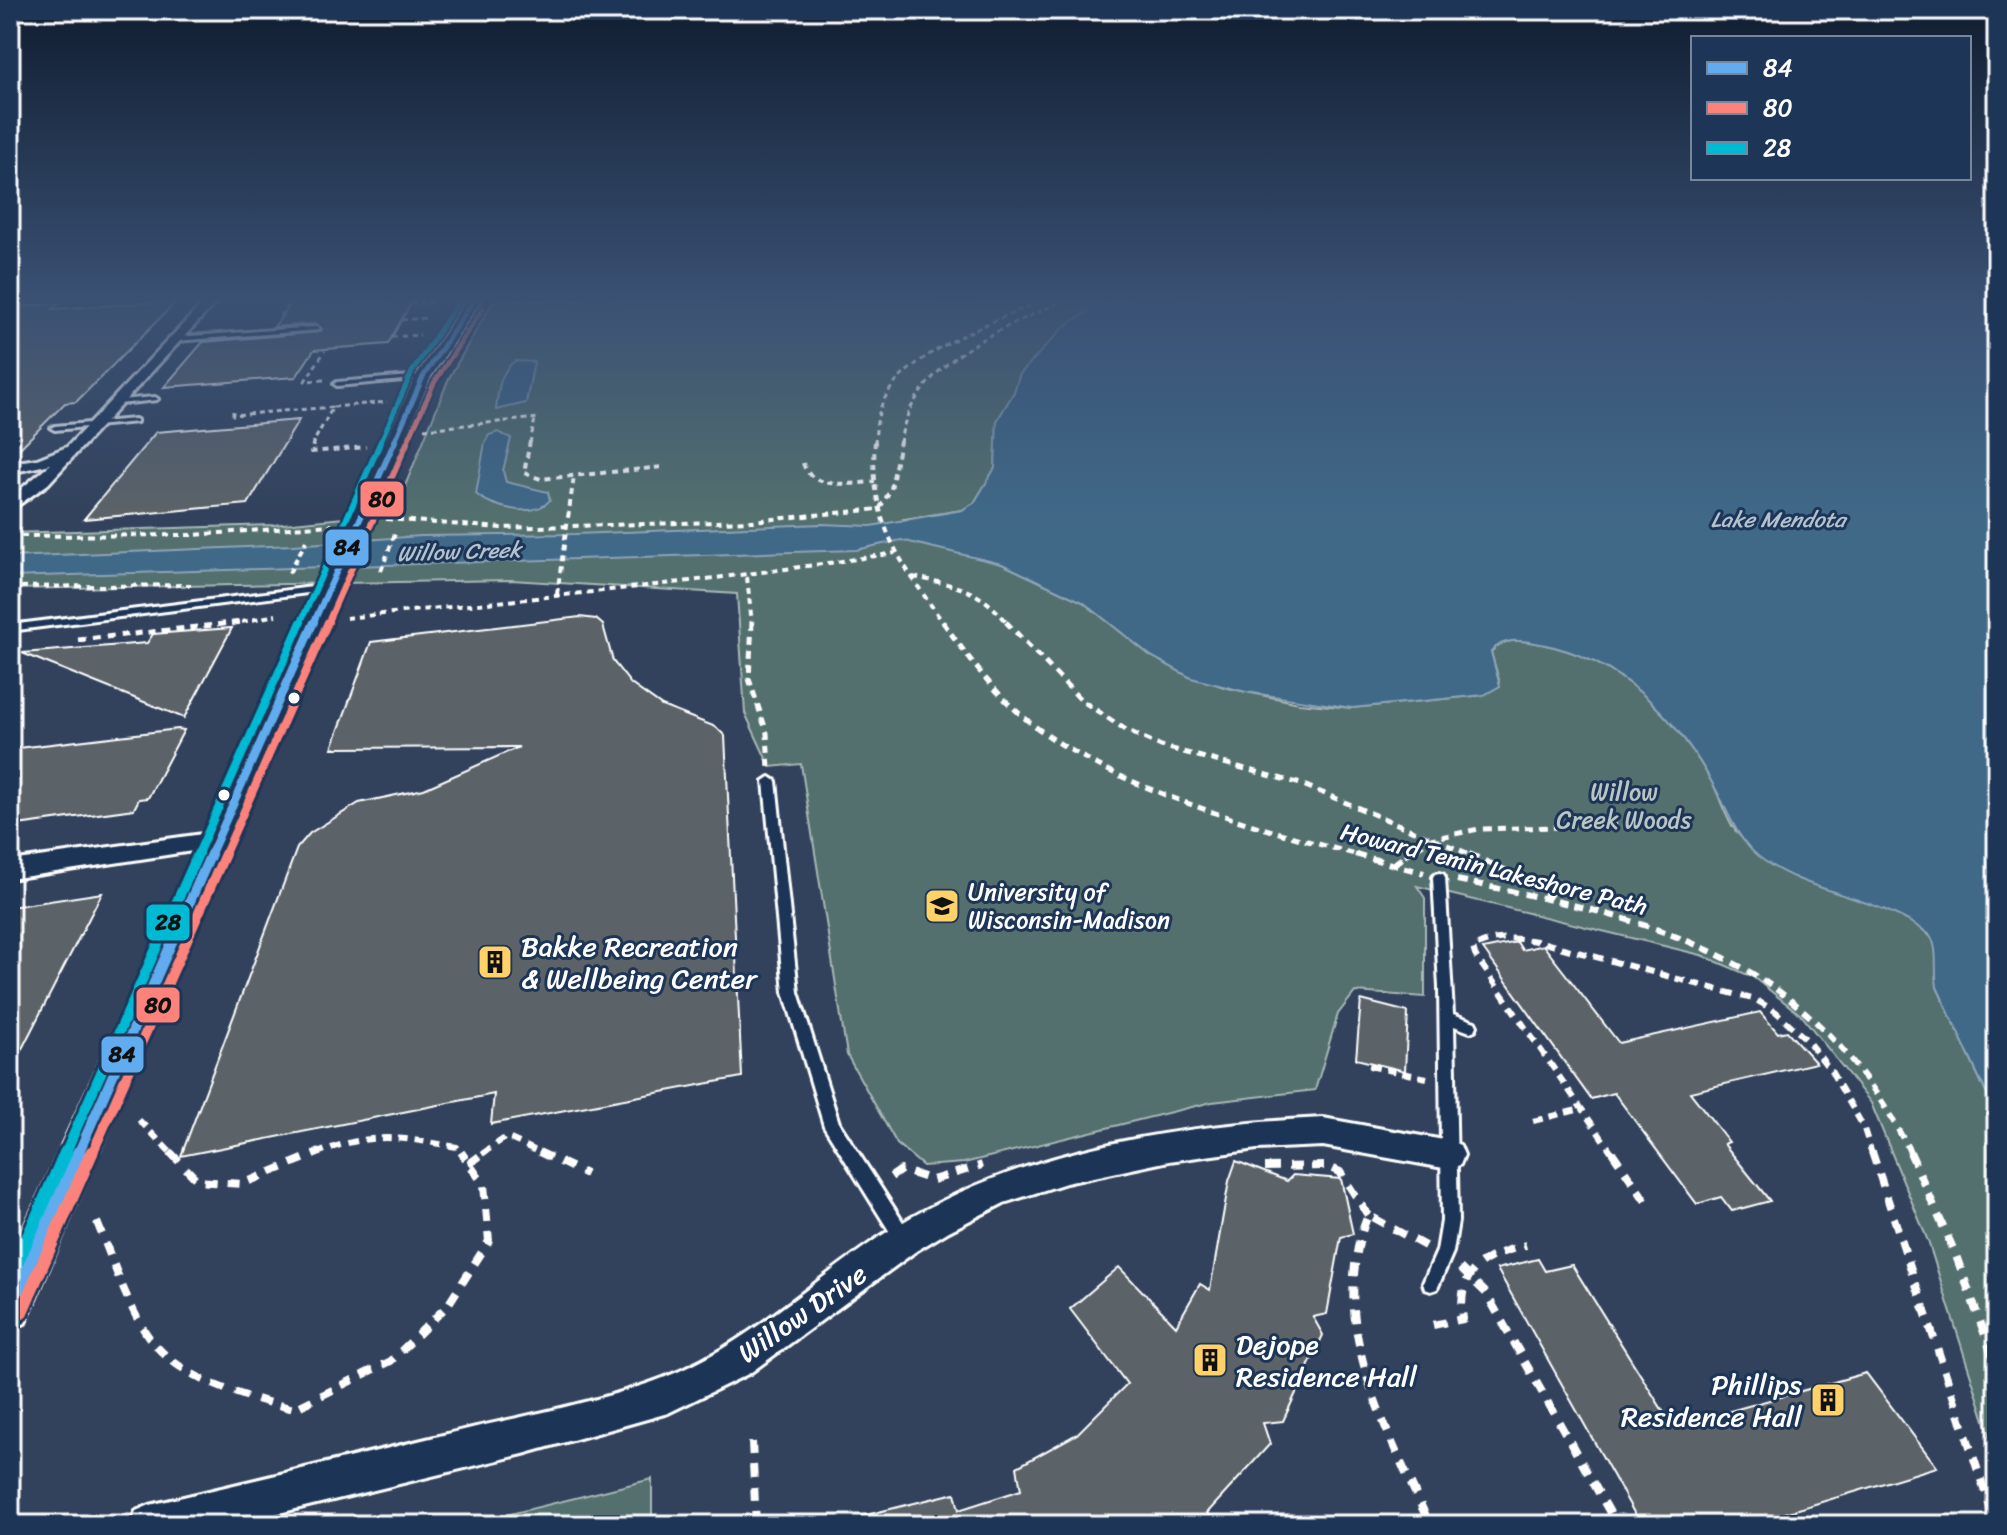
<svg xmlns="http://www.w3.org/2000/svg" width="2007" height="1535" font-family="Sriracha,sans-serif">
	<rect width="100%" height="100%" fill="#1d3557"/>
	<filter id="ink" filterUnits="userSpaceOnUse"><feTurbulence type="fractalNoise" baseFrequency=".0125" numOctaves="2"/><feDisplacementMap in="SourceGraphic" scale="16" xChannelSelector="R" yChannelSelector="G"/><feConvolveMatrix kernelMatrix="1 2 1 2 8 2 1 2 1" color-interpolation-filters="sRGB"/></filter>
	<g filter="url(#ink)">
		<path fill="#30435c" d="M 10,301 L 1105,301 L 1064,327 L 1020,374 L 1733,827 L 1757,855 L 1937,987 L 1997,1116 L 1997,1525 L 10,1525 Z"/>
		<g fill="#526f6e" stroke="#a8b7b6" stroke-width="2">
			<path d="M 493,301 L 1105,301 L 1064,327 L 1020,374 L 1014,392 L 997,421 L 995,468 L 974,503 L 962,510 L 904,519 L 963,553 L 1002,564 L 1083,602 L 1151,656 L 1223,687 L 1299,703 L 1352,708 L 1484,695 L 1499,680 L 1491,652 C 1503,636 1524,641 1541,644 C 1620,659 1677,717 1714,786 C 1721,800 1725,817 1735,830 C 1748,846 1762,860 1780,870 C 1823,895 1908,901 1937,945 L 1937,987 L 1997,1116 L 1997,1458 L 1928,1241 L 1871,1103 L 1802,1016 L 1753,977 L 1701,955 L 1417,886 L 1425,898 L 1425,997 L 1355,992 L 1338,1014 L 1315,1090 L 1212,1102 L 964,1163 L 923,1166 L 897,1144 L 847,1055 L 801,764 L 770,767 L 745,713 L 737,594 L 511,580 L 10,589 L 10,533 L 273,525 L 394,513 L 449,378 Z"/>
			<path d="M 652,1479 L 652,1525 L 466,1525 Z"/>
		</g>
		<g fill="#3f6787" stroke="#8ca4b7" stroke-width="2">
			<path d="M 1105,301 L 1997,301 L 1997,1116 L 1937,987 C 1934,969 1939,949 1930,935 C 1880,896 1809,895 1759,857 C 1736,838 1728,811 1714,786 C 1677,717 1620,659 1541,644 C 1523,641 1503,636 1491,652 L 1500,686 L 1484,695 L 1352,708 L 1246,692 L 1191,678 L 1151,656 L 1083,602 L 1002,564 L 901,540 L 856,550 L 10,577 L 10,557 L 293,545 L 421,536 L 576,534 L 821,524 L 871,526 L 962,510 L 974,503 L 995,468 L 997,421 L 1014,392 L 1020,374 L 1064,327 Z"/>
			<path d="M 515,361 L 534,362 L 526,403 L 496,410 C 498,392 499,372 515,361 Z"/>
			<path d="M 498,432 L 511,438 L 503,471 L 506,482 L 548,492 L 550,500 C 535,519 492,508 476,494 L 485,442 L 489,435 Z"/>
		</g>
		<g fill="#5c6368" stroke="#fff" stroke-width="2">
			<path d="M 177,301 L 76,402 L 65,403 L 10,458 L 10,307 L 59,304 L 53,309 Z"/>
			<path d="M 300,301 L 412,301 L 388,344 L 314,350 L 296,377 L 164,387 L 203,342 L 320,332 L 322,329 L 316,324 L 274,327 L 291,304 Z"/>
			<path d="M 299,420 L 248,504 L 84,519 L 156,432 Z"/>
			<path d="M 580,617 L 596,619 L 603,625 L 613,661 L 631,684 L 662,706 L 716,727 L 725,736 L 742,1077 L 491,1124 L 494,1094 L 181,1156 L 297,848 L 310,833 L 359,803 L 424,789 L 519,747 L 332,748 L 371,642 Z"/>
			<path d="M 232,628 L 184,718 L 22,653 L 147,643 L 153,634 Z"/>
			<path d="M 178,729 L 184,730 L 148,798 L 139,799 L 134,809 L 10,826 L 10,749 Z"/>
			<path d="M 102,893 L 10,1072 L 10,907 Z"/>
			<path d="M 1517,942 L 1522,950 L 1543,945 L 1619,1043 L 1760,1012 L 1778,1033 L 1787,1031 L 1816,1063 L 1690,1092 L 1729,1142 L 1724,1144 L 1770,1201 L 1732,1211 L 1721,1197 L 1697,1204 L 1614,1093 L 1591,1099 L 1483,949 Z"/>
			<path d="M 1361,1000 L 1408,1012 L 1405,1071 L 1356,1059 Z"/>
			<path d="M 1236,1161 L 1287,1181 L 1293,1175 L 1341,1179 L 1353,1234 L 1341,1237 L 1327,1314 L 1313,1317 L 1323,1335 L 1283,1421 L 1263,1423 L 1270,1444 L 1207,1513 L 1218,1525 L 863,1525 L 862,1516 L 955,1493 L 959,1510 L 1021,1490 L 1017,1467 L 1077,1434 L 1127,1384 L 1070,1309 L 1119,1267 L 1176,1326 L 1200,1284 L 1210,1290 L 1229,1181 Z"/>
			<path d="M 1538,1259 L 1545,1271 L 1572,1265 L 1673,1427 L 1866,1373 L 1937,1467 L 1772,1517 L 1777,1525 L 1641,1525 L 1497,1269 Z"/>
		</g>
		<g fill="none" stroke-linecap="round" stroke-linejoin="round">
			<defs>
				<g id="service">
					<path d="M 316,327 L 319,329 L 318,330 L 176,341 L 173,339 L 176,337 Z"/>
					<path d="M 423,375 L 425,376 L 425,378 L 337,386 L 334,384 L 337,382 Z"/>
					<path d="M 155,397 L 158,399 L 157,400 L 119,404 L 116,402 L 119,400 Z"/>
					<path d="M 135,419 L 137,420 L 137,422 L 55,430 L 51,428 L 55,426 Z"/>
					<path d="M 328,585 L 331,586 L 331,590 L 10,631 L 10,625 Z"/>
					<path d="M 770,777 L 776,781 L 798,992 L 839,1123 L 908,1230 L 910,1236 L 908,1242 L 902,1244 L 896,1242 L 824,1126 L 784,992 L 764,781 Z"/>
					<path d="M 1439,873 L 1443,874 L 1445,877 L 1453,1014 L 1475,1022 L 1477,1026 L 1475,1030 L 1470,1032 L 1454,1026 L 1458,1221 L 1453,1252 L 1437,1289 L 1431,1291 L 1425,1289 L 1423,1283 L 1437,1251 L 1442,1221 L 1439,987 L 1433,877 L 1435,874 Z"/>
				</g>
				<g id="minor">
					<path d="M 205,301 L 217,301 L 48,484 L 10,511 L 10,498 L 51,464 L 10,473 L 10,463 L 37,459 L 67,447 Z"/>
					<path d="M 217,832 L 225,834 L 229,840 L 225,846 L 10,879 L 10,861 Z"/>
					<path d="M 1323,1118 L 1449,1141 L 1460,1145 L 1464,1155 L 1460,1165 L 1449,1169 L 1323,1146 L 1257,1149 L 1169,1161 L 1066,1183 L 1004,1203 L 949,1231 L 916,1251 L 750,1373 L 668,1413 L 523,1454 L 230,1525 L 130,1525 L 136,1511 L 150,1505 C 256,1480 362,1455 468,1429 C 529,1415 606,1400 663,1378 C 750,1345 817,1275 895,1227 C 1023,1149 1175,1125 1323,1118 Z"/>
				</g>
				<path id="tertiary" d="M 466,301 L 480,301 L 431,377 L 25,1323 L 10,1330 L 10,1259 L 415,377 Z"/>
			</defs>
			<use href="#service" stroke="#fff" stroke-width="6"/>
			<use href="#minor" stroke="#fff" stroke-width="6"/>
			<use href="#tertiary" stroke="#fff" stroke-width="6"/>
			<g stroke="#fff" stroke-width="3" stroke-dasharray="5 4" stroke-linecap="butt">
				<path d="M 410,304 L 433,302"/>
				<path d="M 280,316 L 291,301"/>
				<path d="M 402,320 L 425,318"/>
				<path d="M 392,337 L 420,335"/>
				<path d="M 324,380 L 305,381 L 325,351"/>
				<path d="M 333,407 L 387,402"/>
				<path d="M 233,411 L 233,415 L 333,407 L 313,443"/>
				<path d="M 424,429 L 539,418"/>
				<path d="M 530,443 L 535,419"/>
				<path d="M 875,443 C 876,429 877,413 884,400 C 906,353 995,321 1041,301"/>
				<path d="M 900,443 C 911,364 999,329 1064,301"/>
			</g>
			<g stroke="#fff" stroke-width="4" stroke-dasharray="6 5" stroke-linecap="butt">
				<path d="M 314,441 L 311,452 L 366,447"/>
				<path d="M 530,441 L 524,473 L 541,479 L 663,467"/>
				<path d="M 875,441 C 869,525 900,560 944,624"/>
				<path d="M 803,463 C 811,491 852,483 875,482"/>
				<path d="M 880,508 L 891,489 L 900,441"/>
				<path d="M 386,519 L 501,528 L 752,521 L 879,509"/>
				<path d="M 10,536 L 192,535 L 332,525"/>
				<path d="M 10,540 L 22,523"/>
				<path d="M 381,571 L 396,531"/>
				<path d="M 289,573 L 306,541"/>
				<path d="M 747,577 L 752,624"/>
				<path d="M 913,577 C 955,585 981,589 1008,624"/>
				<path d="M 10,587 L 191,585"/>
				<path d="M 557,594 L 574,476"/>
				<path d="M 346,618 C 529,598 713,582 895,553"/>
				<path d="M 231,624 L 276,615"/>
			</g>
			<g stroke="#fff" stroke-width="5" stroke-dasharray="8 6" stroke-linecap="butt">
				<path d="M 752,622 L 749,679 L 767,733 L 769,769"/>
				<path d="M 943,622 C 971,662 1001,702 1040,730 C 1127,793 1260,828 1362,856"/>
				<path d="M 1006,622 L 1081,700 L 1126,730 L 1161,746 L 1301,784 L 1474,856"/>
				<path d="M 78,640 L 242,622"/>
				<path d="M 1405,856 L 1431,839 L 1479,829 L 1640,825"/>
			</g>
			<g stroke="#fff" stroke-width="6" stroke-dasharray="10 7" stroke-linecap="butt">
				<path d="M 1355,854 L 1424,873"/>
				<path d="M 1469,854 L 1527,880 L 1552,897"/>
				<path d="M 1394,864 L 1408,854"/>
				<path d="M 1457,880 C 1659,921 1811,953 1911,1154"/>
				<path d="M 1369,1066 L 1427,1078"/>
				<path d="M 139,1120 L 172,1154"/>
				<path d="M 1533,1121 L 1581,1109"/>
				<path d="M 315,1154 C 372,1131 399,1137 457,1147 L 462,1154"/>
				<path d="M 482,1154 L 506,1137 L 543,1154"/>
				<path d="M 1613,1154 L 1475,955 L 1473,948 C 1492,935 1515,938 1537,941 L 1756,1000 L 1775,1011 L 1806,1039 L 1831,1071 L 1863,1126 L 1872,1154"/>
			</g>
			<g stroke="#fff" stroke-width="8" stroke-dasharray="13 10" stroke-linecap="butt">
				<path d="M 170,1152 L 198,1181 L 242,1184 L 320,1152"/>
				<path d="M 539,1152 L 586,1174"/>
				<path d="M 1612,1152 L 1647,1203"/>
				<path d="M 1872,1152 L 1996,1525"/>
				<path d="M 1910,1152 L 1955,1253 L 1997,1368"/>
				<path d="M 469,1164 L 485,1152"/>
				<path d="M 1265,1167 L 1327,1166 L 1340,1172 L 1368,1215"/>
				<path d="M 891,1177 L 901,1170 L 933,1180 L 982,1165"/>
				<path d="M 97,1222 C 111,1256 123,1293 141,1325 C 171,1379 239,1395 294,1409 L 391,1361 L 448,1305 L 489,1241 L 484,1185 L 461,1152"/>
				<path d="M 1425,1246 L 1368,1215 C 1325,1322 1386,1428 1430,1525"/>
				<path d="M 1460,1268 L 1486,1293 L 1617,1525"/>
				<path d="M 1433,1325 L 1463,1319 C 1457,1269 1482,1257 1526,1245"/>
				<path d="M 752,1442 L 756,1525"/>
			</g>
			<use href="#service" fill="#1d3557" fill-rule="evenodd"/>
			<use href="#minor" fill="#1d3557" fill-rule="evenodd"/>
			<use href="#tertiary" fill="#1d3557" fill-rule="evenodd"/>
			<defs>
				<path id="bus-1-far4" d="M 394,443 L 423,377 L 473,301"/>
				<path id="bus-1-far3" d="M 313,624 L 395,441"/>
				<path id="bus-1-far2" d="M 210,856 L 314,622"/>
				<path id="bus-1-far1" d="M 78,1154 L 211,854"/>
				<path id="bus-1" d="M 10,1308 L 79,1152"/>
				<path id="bus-2-far4" d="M 407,443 L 434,383 L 483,308"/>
				<path id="bus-2-far3" d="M 327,624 L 408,441"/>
				<path id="bus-2-far2" d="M 224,856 L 328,622"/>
				<path id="bus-2-far1" d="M 92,1154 L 225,854"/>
				<path id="bus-2" d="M 21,1313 L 92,1152"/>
				<path id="bus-3-far4" d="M 380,443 L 412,372 L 459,301"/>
				<path id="bus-3-far3" d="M 300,624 L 381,441"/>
				<path id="bus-3-far2" d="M 197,856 L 301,622"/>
				<path id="bus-3-far1" d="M 65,1154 L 198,854"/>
				<path id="bus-3" d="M 10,1278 L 66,1152"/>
			</defs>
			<use href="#bus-1-far4" stroke="#1d3557" stroke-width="9"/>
			<use href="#bus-1-far3" stroke="#1d3557" stroke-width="11"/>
			<use href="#bus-1-far2" stroke="#1d3557" stroke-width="14"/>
			<use href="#bus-1-far1" stroke="#1d3557" stroke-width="16"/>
			<use href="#bus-1" stroke="#1d3557" stroke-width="19"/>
			<use href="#bus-2-far4" stroke="#1d3557" stroke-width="9"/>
			<use href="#bus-2-far3" stroke="#1d3557" stroke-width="11"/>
			<use href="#bus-2-far2" stroke="#1d3557" stroke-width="14"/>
			<use href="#bus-2-far1" stroke="#1d3557" stroke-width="16"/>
			<use href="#bus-2" stroke="#1d3557" stroke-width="19"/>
			<use href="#bus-3-far4" stroke="#1d3557" stroke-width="9"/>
			<use href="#bus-3-far3" stroke="#1d3557" stroke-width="11"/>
			<use href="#bus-3-far2" stroke="#1d3557" stroke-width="14"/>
			<use href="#bus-3-far1" stroke="#1d3557" stroke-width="16"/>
			<use href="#bus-3" stroke="#1d3557" stroke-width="19"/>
			<use href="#bus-1-far4" stroke="#60acee" stroke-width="5"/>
			<use href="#bus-1-far3" stroke="#60acee" stroke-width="6"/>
			<use href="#bus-1-far2" stroke="#60acee" stroke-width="8"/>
			<use href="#bus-1-far1" stroke="#60acee" stroke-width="10"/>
			<use href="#bus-1" stroke="#60acee" stroke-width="13"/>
			<use href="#bus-2-far4" stroke="#fc837b" stroke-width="5"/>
			<use href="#bus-2-far3" stroke="#fc837b" stroke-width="6"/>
			<use href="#bus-2-far2" stroke="#fc837b" stroke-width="8"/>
			<use href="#bus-2-far1" stroke="#fc837b" stroke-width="10"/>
			<use href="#bus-2" stroke="#fc837b" stroke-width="13"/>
			<use href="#bus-3-far4" stroke="#00bad3" stroke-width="5"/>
			<use href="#bus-3-far3" stroke="#00bad3" stroke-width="6"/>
			<use href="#bus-3-far2" stroke="#00bad3" stroke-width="8"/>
			<use href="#bus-3-far1" stroke="#00bad3" stroke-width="10"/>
			<use href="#bus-3" stroke="#00bad3" stroke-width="13"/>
		</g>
	</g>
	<linearGradient id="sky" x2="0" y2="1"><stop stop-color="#101d30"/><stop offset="0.58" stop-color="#3a5174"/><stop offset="1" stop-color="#3a5174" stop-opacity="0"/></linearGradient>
	<rect width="2007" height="516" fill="url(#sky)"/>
	<defs>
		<symbol id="university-square" viewBox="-11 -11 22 22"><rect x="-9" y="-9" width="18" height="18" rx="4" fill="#ffd166" stroke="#1d3557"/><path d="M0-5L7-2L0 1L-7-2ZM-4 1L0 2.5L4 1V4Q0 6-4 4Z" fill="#111"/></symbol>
		<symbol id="building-square" viewBox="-11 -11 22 22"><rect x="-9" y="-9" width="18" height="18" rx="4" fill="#ffd166" stroke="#1d3557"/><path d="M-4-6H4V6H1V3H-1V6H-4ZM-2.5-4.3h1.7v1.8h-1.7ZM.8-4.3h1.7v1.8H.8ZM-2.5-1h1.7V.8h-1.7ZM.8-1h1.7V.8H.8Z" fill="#111"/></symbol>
	</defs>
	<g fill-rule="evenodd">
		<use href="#university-square" x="922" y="886" width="40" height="40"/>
		<use href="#building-square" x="475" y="942" width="40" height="40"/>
		<use href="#building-square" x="1190" y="1340" width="40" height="40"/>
		<use href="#building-square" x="1808" y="1380" width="40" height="40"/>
	</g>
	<g fill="#fff" stroke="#1d3557" stroke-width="3">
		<circle cx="294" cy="698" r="7"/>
		<circle cx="224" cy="795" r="7"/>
	</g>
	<g text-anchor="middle" stroke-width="6" stroke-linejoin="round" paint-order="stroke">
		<g font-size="22" font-style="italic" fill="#b2c2cf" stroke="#1d3557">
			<text x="1778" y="527">Lake Mendota</text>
			<text transform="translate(459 551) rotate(-2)" y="8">Willow Creek</text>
		</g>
		<g font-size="24" fill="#bac5c5" stroke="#1d3557">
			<text x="1624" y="800">Willow<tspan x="1624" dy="28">Creek Woods</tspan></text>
		</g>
		<g font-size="24" fill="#fff" stroke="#1d3557">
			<text transform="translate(1494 869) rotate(14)" y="8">Howard Temin Lakeshore Path</text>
		</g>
		<g font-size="24" fill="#fff" stroke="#1d3557" text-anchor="start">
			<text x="968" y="900">University of<tspan x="968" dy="28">Wisconsin-Madison</tspan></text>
		</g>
		<g font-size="28" fill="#fff" stroke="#1d3557" text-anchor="start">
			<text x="521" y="956">Bakke Recreation<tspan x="521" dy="32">&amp; Wellbeing Center</tspan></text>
			<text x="1236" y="1354">Dejope<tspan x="1236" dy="32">Residence Hall</tspan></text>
			<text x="1802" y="1394" text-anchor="end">Phillips<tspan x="1802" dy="32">Residence Hall</tspan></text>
		</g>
		<g font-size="28" fill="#fff" stroke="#1d3557">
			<text transform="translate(802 1313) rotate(-35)" y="10">Willow Drive</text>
		</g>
	</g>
	<g stroke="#1d3557" stroke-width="3">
		<rect x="359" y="480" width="46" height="38" rx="8" fill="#fc837b"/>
		<rect x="324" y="528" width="46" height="39" rx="8" fill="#60acee"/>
		<rect x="145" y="903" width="46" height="39" rx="8" fill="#00bad3"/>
		<rect x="135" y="986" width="46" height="38" rx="8" fill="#fc837b"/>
		<rect x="100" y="1035" width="45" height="39" rx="8" fill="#60acee"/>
	</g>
	<g font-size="22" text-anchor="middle" font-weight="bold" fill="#111">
		<text x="382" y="507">80</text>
		<text x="347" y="555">84</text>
		<text x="168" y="930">28</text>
		<text x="158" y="1013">80</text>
		<text x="122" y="1062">84</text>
	</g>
	<rect width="2007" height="1535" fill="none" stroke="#1d3557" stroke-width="40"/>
	<rect x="20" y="20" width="1967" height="1495" fill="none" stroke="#fff" stroke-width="3" filter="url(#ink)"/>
	<rect x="1691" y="36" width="280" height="144" fill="#1d3557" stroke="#77869a" stroke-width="2"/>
	<rect x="1707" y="62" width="40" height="12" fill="#60acee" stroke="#77869a" stroke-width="2"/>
	<text x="1763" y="76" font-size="24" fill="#ffffff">84</text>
	<rect x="1707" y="102" width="40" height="12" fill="#fc837b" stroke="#77869a" stroke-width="2"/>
	<text x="1763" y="116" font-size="24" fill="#ffffff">80</text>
	<rect x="1707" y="142" width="40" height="12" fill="#00bad3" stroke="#77869a" stroke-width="2"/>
	<text x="1763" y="156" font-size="24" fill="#ffffff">28</text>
</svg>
